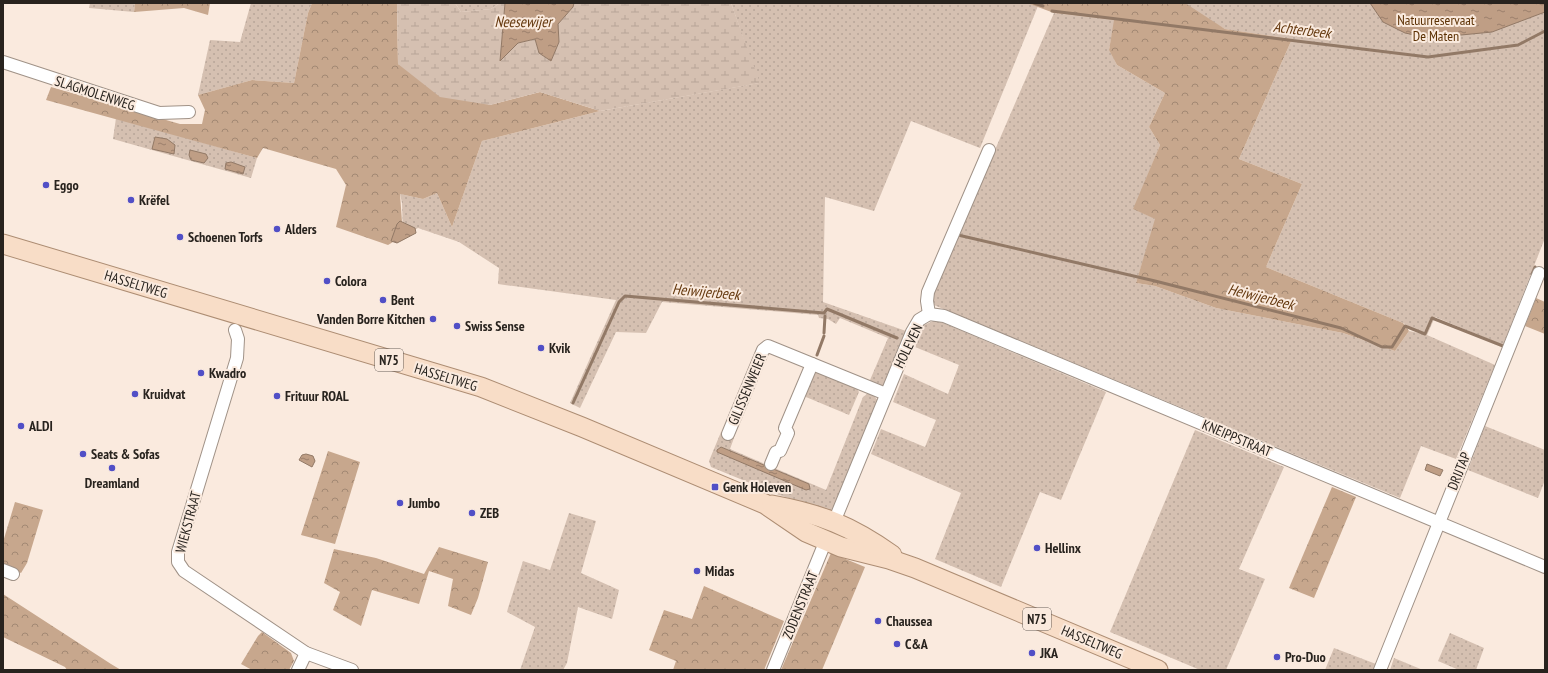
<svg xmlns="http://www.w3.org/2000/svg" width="1548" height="673" font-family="'PT Sans Narrow',sans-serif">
	<defs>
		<pattern id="green-dots" width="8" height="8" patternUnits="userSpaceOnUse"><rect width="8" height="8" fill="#d5c0b1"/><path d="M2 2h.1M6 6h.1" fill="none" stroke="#b7a598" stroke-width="1.8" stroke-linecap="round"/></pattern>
		<pattern id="forest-crowns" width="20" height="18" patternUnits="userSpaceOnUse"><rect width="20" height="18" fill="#c7a78d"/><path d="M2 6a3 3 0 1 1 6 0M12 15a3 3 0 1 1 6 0" fill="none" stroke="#a28873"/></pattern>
		<pattern id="wetland-marsh" width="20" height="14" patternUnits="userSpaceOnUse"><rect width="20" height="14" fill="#d5c0b1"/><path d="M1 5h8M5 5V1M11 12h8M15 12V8" fill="none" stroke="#b7a598"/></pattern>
		<pattern id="water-ripples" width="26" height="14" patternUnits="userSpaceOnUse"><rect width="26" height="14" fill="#bf9e85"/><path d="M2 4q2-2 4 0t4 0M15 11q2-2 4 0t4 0" fill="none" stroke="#9b806c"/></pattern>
	</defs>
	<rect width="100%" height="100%" fill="#faeade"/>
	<g fill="url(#green-dots)" fill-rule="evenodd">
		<path d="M 90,3 L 135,3 L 134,12 L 89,8 Z"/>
		<path d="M 251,3 L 312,3 L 308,13 L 294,83 L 252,80 L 198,95 L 210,40 L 240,42 Z"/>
		<path d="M 455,3 L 500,3 L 491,9 L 461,12 Z"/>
		<path d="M 731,3 L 1027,3 L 1038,6 L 980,148 L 911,121 L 874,211 L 825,197 L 823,302 L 906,331 L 884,385 L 880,387 L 870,385 L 871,381 L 870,380 L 888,338 L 840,318 L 836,324 L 828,319 L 819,318 L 818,315 L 662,302 L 646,333 L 616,332 L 580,408 L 570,403 L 616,300 L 498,284 L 499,268 L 459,242 L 418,228 L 403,236 L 402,203 L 400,194 L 423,199 L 437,193 L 452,227 L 482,141 L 600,111 L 759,83 Z"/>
		<path d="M 1064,3 L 1545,3 L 1545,238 L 1503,345 L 1435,317 L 1427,335 L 1495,365 L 1456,459 L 1421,446 L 1400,498 L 929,303 L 1054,13 L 1115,20 L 1109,49 L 1117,65 L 1165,93 L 1149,127 L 1160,145 L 1134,209 L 1156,219 L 1136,283 L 1155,286 L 1216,308 L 1343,333 L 1395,351 L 1409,331 L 1424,334 L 1403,323 L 1266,267 L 1302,184 L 1239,159 L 1292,39 L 1225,29 L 1216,24 Z"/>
		<path d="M 116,118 L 257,158 L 251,178 L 113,139 Z"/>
		<path d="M 936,320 L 1106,392 L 1061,500 L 1040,492 L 1001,587 L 935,559 L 961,493 L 871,454 L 881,429 L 925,447 L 936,420 L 893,402 L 904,374 L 948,394 L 959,365 L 915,347 L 924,325 Z"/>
		<path d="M 817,370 L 855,386 L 859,392 L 849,415 L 806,397 L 804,390 Z"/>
		<path d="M 872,393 L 878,401 L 835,507 L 831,511 L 779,495 L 711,467 L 709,461 L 721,432 L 734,438 L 730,449 L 826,490 L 863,397 L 867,394 ZM 721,447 L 809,484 L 811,486 L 718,449 Z"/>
		<path d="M 1485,426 L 1545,450 L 1545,480 L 1538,498 L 1468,470 Z"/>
		<path d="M 1195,430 L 1284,467 L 1239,569 L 1265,579 L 1226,670 L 1200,670 L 1110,632 Z"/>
		<path d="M 569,513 L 596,521 L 581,573 L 619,590 L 612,619 L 578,607 L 567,663 L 563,670 L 520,670 L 535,627 L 507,612 L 508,608 L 523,561 L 550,570 Z"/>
		<path d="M 1450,633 L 1484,648 L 1476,670 L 1459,670 L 1438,661 Z"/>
		<path d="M 1334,648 L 1376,664 L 1374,670 L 1325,670 Z"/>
		<path d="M 1394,658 L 1423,670 L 1390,670 Z"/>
	</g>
	<g fill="url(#forest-crowns)">
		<path d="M 135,3 L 210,3 L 208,15 L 184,8 L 134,12 Z"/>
		<path d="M 312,3 L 397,3 L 398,64 L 490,105 L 540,92 L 600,111 L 482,141 L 452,227 L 437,193 L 423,199 L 400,194 L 403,236 L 388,245 L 336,227 L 346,185 L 336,169 L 263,148 L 257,158 L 46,100 L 51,87 L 180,124 L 202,124 L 205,110 L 198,95 L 252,80 L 294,83 L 308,13 Z"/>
		<path d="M 1027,3 L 1185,3 L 1225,29 L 1292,39 L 1239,159 L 1302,184 L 1266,267 L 1403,323 L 1409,331 L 1395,351 L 1343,333 L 1216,308 L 1155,286 L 1136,283 L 1155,219 L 1133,209 L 1160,145 L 1149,127 L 1165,93 L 1117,65 L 1109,50 L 1114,20 L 1054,13 Z"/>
		<path d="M 1536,298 L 1545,302 L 1545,334 L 1525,326 Z"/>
		<path d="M 328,451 L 360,462 L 335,544 L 301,535 Z"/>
		<path d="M 1332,487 L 1356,497 L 1314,598 L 1289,588 Z"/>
		<path d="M 15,502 L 43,510 L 27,563 L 21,573 L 3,565 L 3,542 Z"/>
		<path d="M 439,547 L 488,562 L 478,598 L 471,615 L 448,606 L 453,579 L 429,571 L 419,604 L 372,590 L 361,626 L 333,610 L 340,592 L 324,583 L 334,549 L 376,558 L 424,574 Z"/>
		<path d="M 831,553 L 865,567 L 822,670 L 781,670 Z"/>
		<path d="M 704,586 L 784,621 L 764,670 L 673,670 L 676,661 L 649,650 L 664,610 L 692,619 Z"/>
		<path d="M 3,594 L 111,664 L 121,670 L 67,670 L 65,667 L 3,637 Z"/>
		<path d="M 262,632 L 291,653 L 294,661 L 289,670 L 252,670 L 241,664 L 258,636 Z"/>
	</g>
	<path fill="url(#wetland-marsh)" d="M 397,3 L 455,3 L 461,12 L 491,9 L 500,3 L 505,3 L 500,61 L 518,43 L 535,39 L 539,53 L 551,61 L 559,42 L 558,24 L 573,7 L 574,3 L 731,3 L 760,83 L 600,111 L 540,92 L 490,105 L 440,97 L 398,64 Z"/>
	<g fill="url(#water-ripples)" stroke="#927966">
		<path d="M 505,3 L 574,3 L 573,7 L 558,24 L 559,42 L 551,61 L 539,53 L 535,39 L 518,43 L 500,61 Z"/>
		<path d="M 1370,3 L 1545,3 L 1545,12 L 1492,32 L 1430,38 L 1405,33 L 1383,22 Z"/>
		<path d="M 155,137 L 167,139 L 175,145 L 174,154 L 152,149 Z"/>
		<path d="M 190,150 L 206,154 L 208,158 L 204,163 L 191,160 L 189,155 Z"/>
		<path d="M 231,162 L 245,167 L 243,174 L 225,169 L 226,163 Z"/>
		<path d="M 400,221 L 415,228 L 416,233 L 397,243 L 391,241 L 397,224 Z"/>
		<path d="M 721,447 L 809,484 L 810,489 L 806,490 L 717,452 L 717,450 Z"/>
		<path d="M 306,454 L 313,456 L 315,461 L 312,467 L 299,460 L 302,455 Z"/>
		<path d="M 1427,464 L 1443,470 L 1440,476 L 1425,470 Z"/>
	</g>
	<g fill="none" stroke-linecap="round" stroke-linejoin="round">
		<g stroke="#927966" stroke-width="3">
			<path d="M 1034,3 L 1043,6"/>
			<path d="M 1052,11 L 1428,57 L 1518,45 L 1545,31"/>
			<path d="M 957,236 L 958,235 L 1155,281 L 1341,328 L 1382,347 L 1392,347 L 1405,326 L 1425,334 L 1432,318 L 1503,346"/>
			<path d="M 1532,274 L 1535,267"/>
			<path d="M 824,333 L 825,316"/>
			<path d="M 817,355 L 824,336"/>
			<path d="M 573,403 L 619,302 L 625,296 L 824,313 L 827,309 L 897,338"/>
		</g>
		<defs>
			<g id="minor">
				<path d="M 3,62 L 159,113 L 189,112"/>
				<path d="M 929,314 L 944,316 L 1545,567"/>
				<path d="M 929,314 L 927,301 L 928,292 L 989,150"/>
				<path d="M 235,330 L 238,339 L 237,358 L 178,552 L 178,562 L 184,571 L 306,653 L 352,670"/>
				<path d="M 728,434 L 763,350 L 768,346 L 886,394"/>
				<path d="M 771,464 L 776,452 L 780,451 L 788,433 L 785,428 L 812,364"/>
				<path d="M 834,522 L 912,332 L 919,320 L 929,314"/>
				<path d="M 3,570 L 13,574"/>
				<path d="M 298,670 L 306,653"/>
				<path d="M 773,670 L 826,540"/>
				<path d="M 1380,670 L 1539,273"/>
			</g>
			<g id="primary">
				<path d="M 3,244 L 481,387 L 582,427 L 765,504 L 806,532 L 841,547 L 889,559 L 915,568 L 1158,670"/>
				<path d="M 772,505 C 821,514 851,526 892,555"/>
			</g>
		</defs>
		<use href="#minor" stroke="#a09287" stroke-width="14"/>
		<use href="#primary" stroke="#ad8d73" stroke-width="21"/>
		<use href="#minor" stroke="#fff" stroke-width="12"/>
		<use href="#primary" stroke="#f8ddc7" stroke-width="19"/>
	</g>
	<g fill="#514fc6" stroke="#faeade" stroke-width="1.5">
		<circle cx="46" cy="185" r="4"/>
		<circle cx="131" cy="200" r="4"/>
		<circle cx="277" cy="229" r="4"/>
		<circle cx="180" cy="237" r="4"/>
		<circle cx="327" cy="281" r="4"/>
		<circle cx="383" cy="300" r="4"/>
		<circle cx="433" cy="319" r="4"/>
		<circle cx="457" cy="326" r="4"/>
		<circle cx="541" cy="348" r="4"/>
		<circle cx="201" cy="373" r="4"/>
		<circle cx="135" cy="394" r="4"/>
		<circle cx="277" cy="396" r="4"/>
		<circle cx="21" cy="426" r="4"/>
		<circle cx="83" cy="454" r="4"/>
		<circle cx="112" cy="468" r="4"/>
		<rect x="711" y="483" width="8" height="8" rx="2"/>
		<circle cx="400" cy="503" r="4"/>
		<circle cx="472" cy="513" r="4"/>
		<circle cx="1037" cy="548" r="4"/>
		<circle cx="697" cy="571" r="4"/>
		<circle cx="878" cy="621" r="4"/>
		<circle cx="897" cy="644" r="4"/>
		<circle cx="1032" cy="653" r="4"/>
		<circle cx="1277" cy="657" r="4"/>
	</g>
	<g text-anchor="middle" stroke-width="4" stroke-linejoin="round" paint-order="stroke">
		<g fill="#faeade" stroke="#675f58" stroke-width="1">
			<rect x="375" y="349" width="28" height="22" rx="3"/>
			<rect x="1023" y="608" width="28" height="22" rx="3"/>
		</g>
		<g font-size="13" font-weight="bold" fill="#28231e">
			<text x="389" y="365">N75</text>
			<text x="1037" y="624">N75</text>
		</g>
		<g font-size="14" fill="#5c3104" stroke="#faeade">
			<text x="1436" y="25">Natuurreservaat<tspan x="1436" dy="16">De Maten</tspan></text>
		</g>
		<g font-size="14" fill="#28231e" stroke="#faeade">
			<text transform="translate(95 93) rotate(18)" y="5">SLAGMOLENWEG</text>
			<text transform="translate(136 284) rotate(17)" y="5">HASSELTWEG</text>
			<text transform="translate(908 346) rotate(-64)" y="5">HOLEVEN</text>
			<text transform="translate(446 377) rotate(17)" y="5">HASSELTWEG</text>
			<text transform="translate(747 389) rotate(-67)" y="5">GILISSENWEIER</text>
			<text transform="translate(1237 438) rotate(23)" y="5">KNEIPPSTRAAT</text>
			<text transform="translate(1459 471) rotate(-68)" y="5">DRIJTAP</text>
			<text transform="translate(188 522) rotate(-75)" y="5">WIEKSTRAAT</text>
			<text transform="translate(800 605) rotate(-68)" y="5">ZODENSTRAAT</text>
			<text transform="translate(1092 642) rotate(23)" y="5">HASSELTWEG</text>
		</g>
		<g font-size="14" font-weight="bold" fill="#28231e" stroke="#faeade" text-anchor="start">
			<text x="54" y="190">Eggo</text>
			<text x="139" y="205">Krëfel</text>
			<text x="285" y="234">Alders</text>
			<text x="188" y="242">Schoenen Torfs</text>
			<text x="335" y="286">Colora</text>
			<text x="391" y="305">Bent</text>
			<text x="425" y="324" text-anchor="end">Vanden Borre Kitchen</text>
			<text x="465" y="331">Swiss Sense</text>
			<text x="549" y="353">Kvik</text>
			<text x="209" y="378">Kwadro</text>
			<text x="143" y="399">Kruidvat</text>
			<text x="285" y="401">Frituur ROAL</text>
			<text x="29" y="431">ALDI</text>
			<text x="91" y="459">Seats &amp; Sofas</text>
			<text x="112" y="488" text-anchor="middle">Dreamland</text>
			<text x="723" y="492">Genk Holeven</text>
			<text x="408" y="508">Jumbo</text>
			<text x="480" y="518">ZEB</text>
			<text x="1045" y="553">Hellinx</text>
			<text x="705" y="576">Midas</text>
			<text x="886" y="626">Chaussea</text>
			<text x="905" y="649">C&amp;A</text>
			<text x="1040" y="658">JKA</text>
			<text x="1285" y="662">Pro-Duo</text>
		</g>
		<g font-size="15" font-style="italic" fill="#65390f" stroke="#faeade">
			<text x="523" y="27">Neesewijer</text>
			<text transform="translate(1302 30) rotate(7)" y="5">Achterbeek</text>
			<text transform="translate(706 292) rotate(5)" y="5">Heiwijerbeek</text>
			<text transform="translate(1261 297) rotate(14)" y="5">Heiwijerbeek</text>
		</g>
	</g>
	<rect width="1548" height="673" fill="none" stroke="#28231e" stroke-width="8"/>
</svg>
